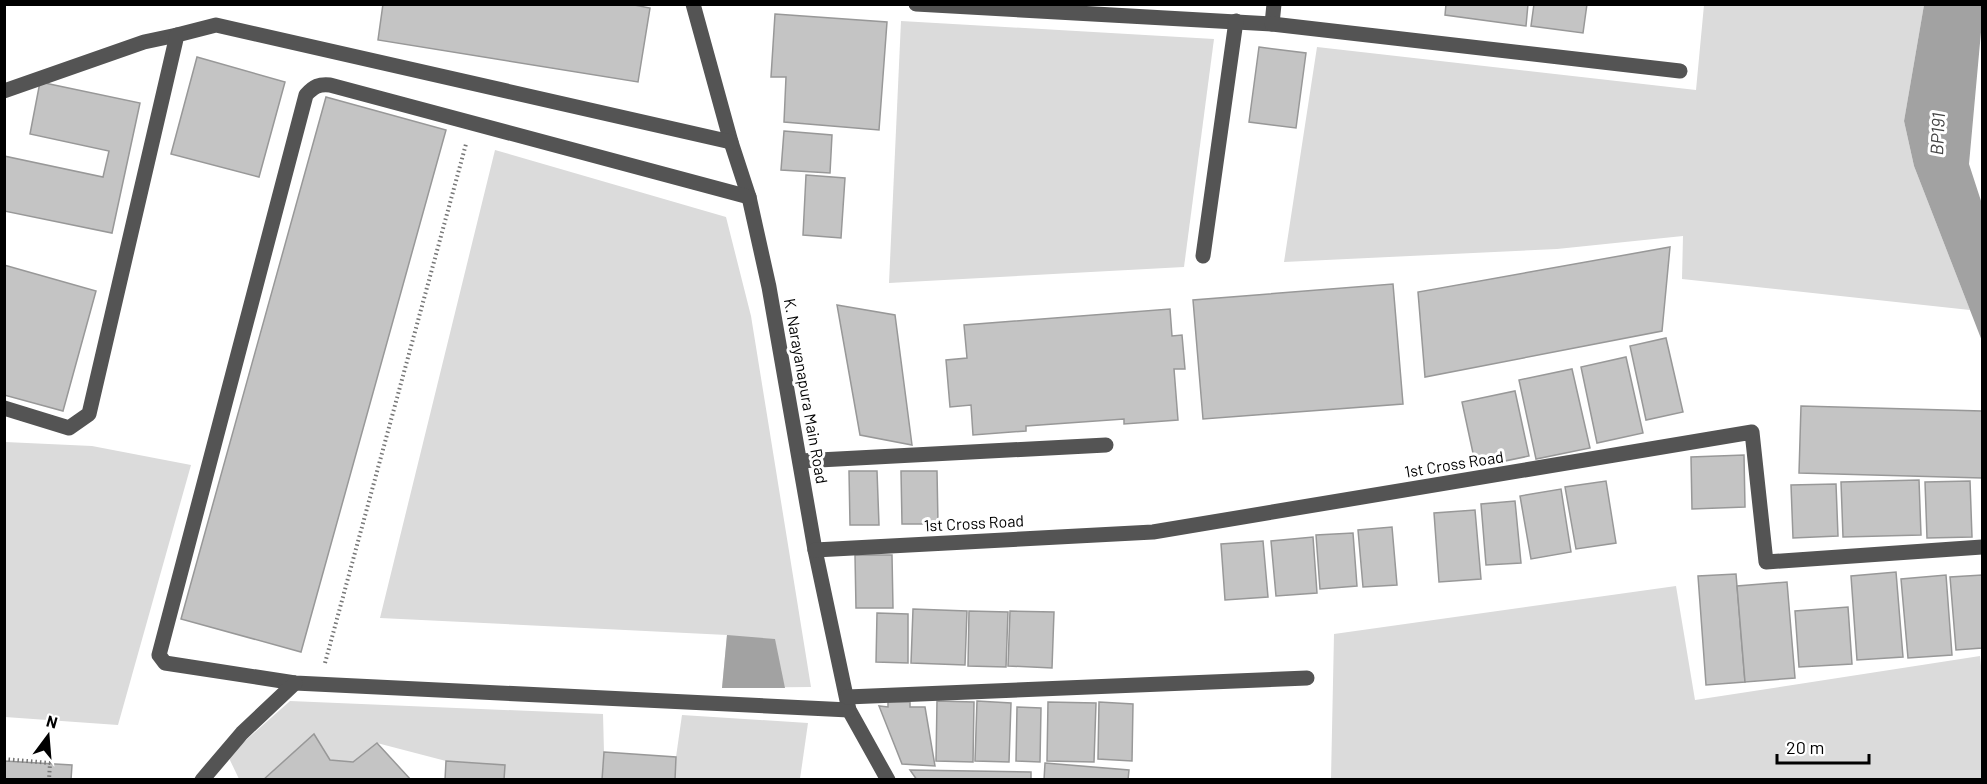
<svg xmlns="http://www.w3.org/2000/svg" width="1987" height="784" font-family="Barlow,sans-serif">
	<rect width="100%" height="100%" fill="#fff"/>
	<g fill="#dbdbdb">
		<path d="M 1704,5 L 1924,5 L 1904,121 L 1914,166 L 1970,310 L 1682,279 L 1683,236 L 1557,249 L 1284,262 L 1317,47 L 1696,90 Z"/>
		<path d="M 901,21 L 1214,39 L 1184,267 L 889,283 Z"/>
		<path d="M 495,150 L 726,217 L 751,316 L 811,687 L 722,688 L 727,635 L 380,618 Z"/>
		<path d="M 5,442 L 92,446 L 191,465 L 118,725 L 5,717 Z"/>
		<path d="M 1676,586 L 1695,700 L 1980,656 L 1982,676 L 1982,779 L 1331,779 L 1334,634 Z"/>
		<path d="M 290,701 L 603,714 L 604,752 L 602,779 L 504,779 L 505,765 L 446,761 L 377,743 L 353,762 L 330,760 L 314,735 L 263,779 L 239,779 L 228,756 Z"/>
		<path d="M 682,715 L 808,723 L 800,779 L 675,780 L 676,757 Z"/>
	</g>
	<g fill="#a2a2a2">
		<path d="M 1924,5 L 1982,5 L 1982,21 L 1969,164 L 1982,204 L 1982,341 L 1914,166 L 1904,121 Z"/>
		<path d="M 727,635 L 775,639 L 785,688 L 722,688 Z"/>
	</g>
	<g fill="#c4c4c4" stroke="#989898" stroke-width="1.5">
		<path d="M 383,4 L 629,4 L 650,8 L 638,82 L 378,40 Z"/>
		<path d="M 1446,4 L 1528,4 L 1526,26 L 1445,15 Z"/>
		<path d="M 1534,4 L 1587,4 L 1583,33 L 1531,26 Z"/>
		<path d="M 775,14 L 887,22 L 879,130 L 784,122 L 786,77 L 771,77 Z"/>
		<path d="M 1259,47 L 1306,53 L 1296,128 L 1249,122 Z"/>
		<path d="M 197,57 L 285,82 L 259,177 L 171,154 Z"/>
		<path d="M 40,82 L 140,103 L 112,233 L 4,211 L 4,156 L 103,177 L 109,151 L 30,134 Z"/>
		<path d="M 326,97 L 446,130 L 301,652 L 181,619 Z"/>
		<path d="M 784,131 L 832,135 L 830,173 L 781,170 Z"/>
		<path d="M 806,175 L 845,178 L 841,238 L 803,235 Z"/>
		<path d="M 1670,247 L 1662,331 L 1425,377 L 1418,292 Z"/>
		<path d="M 4,265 L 96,291 L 63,411 L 4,395 Z"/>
		<path d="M 1393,284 L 1403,404 L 1203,419 L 1193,300 Z"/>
		<path d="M 837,305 L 895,315 L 912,445 L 860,435 Z"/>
		<path d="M 1170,309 L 1172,336 L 1182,335 L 1185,369 L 1174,369 L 1178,420 L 1124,424 L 1124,419 L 1026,426 L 1026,431 L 973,435 L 971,405 L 950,407 L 946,360 L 967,358 L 964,325 Z"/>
		<path d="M 1666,338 L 1683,412 L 1646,420 L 1630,346 Z"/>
		<path d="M 1626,357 L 1643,433 L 1597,443 L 1581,367 Z"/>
		<path d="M 1572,369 L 1590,448 L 1536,459 L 1519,380 Z"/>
		<path d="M 1515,391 L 1529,456 L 1476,467 L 1462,402 Z"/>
		<path d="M 1801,406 L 1982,411 L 1982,478 L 1799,473 Z"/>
		<path d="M 1744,455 L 1745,507 L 1692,509 L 1691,457 Z"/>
		<path d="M 849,471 L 877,471 L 879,525 L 850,525 Z"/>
		<path d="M 901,471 L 937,471 L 938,524 L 902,524 Z"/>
		<path d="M 1919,480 L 1921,535 L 1843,537 L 1841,482 Z"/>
		<path d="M 1606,481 L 1616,543 L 1576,549 L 1565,487 Z"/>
		<path d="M 1970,481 L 1972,537 L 1927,538 L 1925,482 Z"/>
		<path d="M 1836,484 L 1838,536 L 1793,538 L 1791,485 Z"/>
		<path d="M 1561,489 L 1571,552 L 1531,559 L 1520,496 Z"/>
		<path d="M 1515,501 L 1521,563 L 1486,565 L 1481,504 Z"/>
		<path d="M 1475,510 L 1481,579 L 1439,582 L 1434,513 Z"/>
		<path d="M 1392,527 L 1397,585 L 1363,587 L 1358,530 Z"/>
		<path d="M 1353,533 L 1357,586 L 1320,589 L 1316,535 Z"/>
		<path d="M 1313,537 L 1317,593 L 1276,596 L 1271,541 Z"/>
		<path d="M 1263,541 L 1268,597 L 1225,600 L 1221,544 Z"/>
		<path d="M 855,555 L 892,555 L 893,608 L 856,608 Z"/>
		<path d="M 1896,572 L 1903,657 L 1857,660 L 1851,576 Z"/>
		<path d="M 1736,574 L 1745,682 L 1706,685 L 1698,576 Z"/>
		<path d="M 1946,575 L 1952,655 L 1908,658 L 1901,579 Z"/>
		<path d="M 1982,575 L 1982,648 L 1956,650 L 1950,577 Z"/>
		<path d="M 1787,582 L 1795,678 L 1745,682 L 1737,586 Z"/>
		<path d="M 1848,607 L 1852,664 L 1799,667 L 1795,611 Z"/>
		<path d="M 913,609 L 967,611 L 965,665 L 911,663 Z"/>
		<path d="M 969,611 L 1008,612 L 1006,667 L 968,666 Z"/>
		<path d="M 1010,611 L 1054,612 L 1052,668 L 1008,666 Z"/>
		<path d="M 877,613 L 908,614 L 908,663 L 876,662 Z"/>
		<path d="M 937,701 L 974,702 L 973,762 L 936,761 Z"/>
		<path d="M 977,701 L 1011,703 L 1009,762 L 975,761 Z"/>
		<path d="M 888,702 L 910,702 L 910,707 L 925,707 L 935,766 L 902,764 L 879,706 L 888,707 Z"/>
		<path d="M 1048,702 L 1096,703 L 1094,762 L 1047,761 Z"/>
		<path d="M 1099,702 L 1133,704 L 1132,761 L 1098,759 Z"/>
		<path d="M 1017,707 L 1041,708 L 1040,762 L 1016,761 Z"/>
		<path d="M 314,734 L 330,760 L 353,762 L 377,743 L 411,780 L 263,780 Z"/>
		<path d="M 604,752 L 676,757 L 675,780 L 602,780 Z"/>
		<path d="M 4,761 L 72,765 L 71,780 L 4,780 Z"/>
		<path d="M 446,761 L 505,765 L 504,780 L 445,780 Z"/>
		<path d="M 1045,763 L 1129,770 L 1128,780 L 1044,780 Z"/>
		<path d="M 910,770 L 1031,772 L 1031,780 L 917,780 Z"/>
	</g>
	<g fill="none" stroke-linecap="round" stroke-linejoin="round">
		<g stroke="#767676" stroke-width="4" stroke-dasharray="1.5 3" stroke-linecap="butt">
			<path d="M 325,663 L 466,144"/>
			<path d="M 4,759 L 50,763 L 49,780"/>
		</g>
		<g stroke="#545454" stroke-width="15">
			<path d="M 693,4 L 731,142 L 749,197 L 769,287 L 815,550 L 849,710 L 888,780"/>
			<path d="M 916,4 L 1272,24 L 1274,4"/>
			<path d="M 1272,24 L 1680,71"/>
			<path d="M 4,91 L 144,42 L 177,35"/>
			<path d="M 749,197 L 330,85 C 319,84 314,86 306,95 L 159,655 L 165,663 L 295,683 L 849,710"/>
			<path d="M 1203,256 L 1236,21"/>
			<path d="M 4,408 L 69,428 L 89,414 L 177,35 L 216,25 L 731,142"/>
			<path d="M 800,461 L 1106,445"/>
			<path d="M 815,550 L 1153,532 L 1752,432 L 1766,562 L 1982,547"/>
			<path d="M 847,697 L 1307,678"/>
			<path d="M 202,780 L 242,733 L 295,683"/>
		</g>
	</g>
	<g text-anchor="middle" stroke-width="6" stroke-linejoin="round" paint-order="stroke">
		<g font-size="16" fill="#000" stroke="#fff">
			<text transform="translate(806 391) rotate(80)" y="6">K. Narayanapura Main Road</text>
			<text transform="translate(1454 464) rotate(-9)" y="6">1st Cross Road</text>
			<text transform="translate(974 523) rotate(-3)" y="6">1st Cross Road</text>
		</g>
		<g font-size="18" font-style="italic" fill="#434343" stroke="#fff">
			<text transform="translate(1938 134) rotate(-87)" y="6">BP191</text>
		</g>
	</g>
	<rect width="1987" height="784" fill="none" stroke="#000000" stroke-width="12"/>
	<g transform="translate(48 736) rotate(16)" stroke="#ffffff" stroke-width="4.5" paint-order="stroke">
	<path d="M0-4.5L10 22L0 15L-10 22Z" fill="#000000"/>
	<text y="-9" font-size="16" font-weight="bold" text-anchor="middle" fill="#000000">N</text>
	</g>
	<path d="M1777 754v9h92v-9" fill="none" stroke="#000000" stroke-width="3"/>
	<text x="1786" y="754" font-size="18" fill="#000000" stroke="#ffffff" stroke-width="4.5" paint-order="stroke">20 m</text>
</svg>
